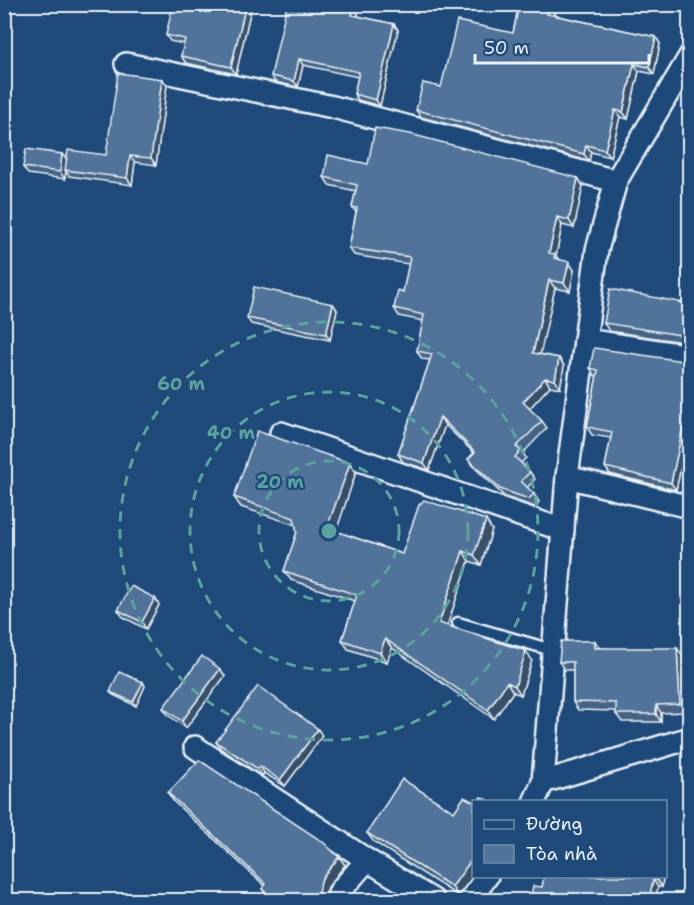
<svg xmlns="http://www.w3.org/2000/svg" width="694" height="905" font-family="'Shantell Sans',sans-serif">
	<rect width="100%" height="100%" fill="#1f4a7a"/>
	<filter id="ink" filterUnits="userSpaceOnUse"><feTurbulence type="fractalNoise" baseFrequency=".0167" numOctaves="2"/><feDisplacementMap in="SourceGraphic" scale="12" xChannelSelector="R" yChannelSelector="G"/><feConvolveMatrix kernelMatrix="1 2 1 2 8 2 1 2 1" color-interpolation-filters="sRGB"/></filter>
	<g filter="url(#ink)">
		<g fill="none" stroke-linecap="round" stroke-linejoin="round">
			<defs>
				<path id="lane" d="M 458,623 L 552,650"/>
				<g id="street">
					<path d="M 126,64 L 333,107 L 616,181"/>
					<path d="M 585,340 L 690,356"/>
					<path d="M 281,433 L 563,530"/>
					<path d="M 567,477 L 690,507"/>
					<path d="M 195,747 L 367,860"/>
					<path d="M 543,782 L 690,738"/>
					<path d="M 534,802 L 543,782 L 567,477 L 597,250 L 616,181 L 690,56"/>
					<path d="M 337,900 L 340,891 L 367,860 L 433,900"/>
					<path d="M 470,900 L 487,876"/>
				</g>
			</defs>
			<use href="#lane" stroke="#e8f1f8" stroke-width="15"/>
			<use href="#street" stroke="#e8f1f8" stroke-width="26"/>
			<use href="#lane" stroke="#1f4a7a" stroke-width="10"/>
			<use href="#street" stroke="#1f4a7a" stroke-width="21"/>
		</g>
		<g fill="#466384" stroke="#e8f1f8" stroke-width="1.5">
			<path d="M 252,4 L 236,74 L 186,63 L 181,56 L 184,44 L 170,41 L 166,35 Z"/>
			<path d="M 519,4 L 556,4 L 554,15 L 656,37 L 660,44 L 654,74 L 639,71 L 628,119 L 620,117 L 610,157 L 591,152 L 589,161 L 421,117 L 416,110 L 441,87 L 513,33 Z"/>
			<path d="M 354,8 L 358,14 L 358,16 L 394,24 L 398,30 L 380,106 L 358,100 L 354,94 L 358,77 L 303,65 L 298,87 L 275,82 L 271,76 Z"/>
			<path d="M 162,79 L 167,85 L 156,165 L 135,162 L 132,185 L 69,176 L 66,171 L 65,179 L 28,174 L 23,167 L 66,160 L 106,155 Z"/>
			<path d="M 368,164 L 578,178 L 583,186 L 574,228 L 562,225 L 556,256 L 558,259 L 574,270 L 570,291 L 555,288 L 540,354 L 559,358 L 564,366 L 560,388 L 550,386 L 529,409 L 542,421 L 547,428 L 523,453 L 526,458 L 521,463 L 530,472 L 535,479 L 527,488 L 534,494 L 539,502 L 535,507 L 505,497 L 473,466 L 468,459 L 474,453 L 445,425 L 429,470 L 403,462 L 398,454 L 430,360 L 422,359 L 417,351 L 423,321 L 399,316 L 394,308 L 403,292 L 409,264 L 354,255 L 349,248 L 356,212 L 352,207 L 356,191 L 329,185 L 324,177 Z"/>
			<path d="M 690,302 L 690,343 L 609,331 L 604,323 L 689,304 Z"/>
			<path d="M 333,304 L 337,310 L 330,340 L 251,324 L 247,318 Z"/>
			<path d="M 690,359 L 690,435 L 688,435 L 676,490 L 610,474 L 605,467 L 611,438 L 592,435 L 587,427 L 597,376 L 595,376 L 590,368 L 683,361 Z"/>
			<path d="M 356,472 L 336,531 L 402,554 L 492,530 L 481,565 L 469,561 L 447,626 L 532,660 L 521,695 L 513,692 L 494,719 L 392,648 L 387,662 L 348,649 L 342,640 L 355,601 L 291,580 L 284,571 L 297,532 L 296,525 L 241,507 L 234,497 Z"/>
			<path d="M 155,598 L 159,605 L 146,629 L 123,617 L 118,610 Z"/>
			<path d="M 600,648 L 683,656 L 686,712 L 661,713 L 661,722 L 622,722 L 616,714 L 616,711 L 578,710 L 573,702 L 573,670 L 565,670 L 559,662 Z"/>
			<path d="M 220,669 L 225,676 L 186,728 L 168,715 L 163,708 Z"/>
			<path d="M 143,682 L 145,686 L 136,706 L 113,695 L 110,692 Z"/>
			<path d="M 318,729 L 322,736 L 285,786 L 264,773 L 262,776 L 221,749 L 216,742 Z"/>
			<path d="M 168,793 L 339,857 L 345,865 L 328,887 L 324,900 L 271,900 L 262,889 L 265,886 L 174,802 Z"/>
			<path d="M 474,802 L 474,875 L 458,896 L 374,842 L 367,833 L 454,812 Z"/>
			<path d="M 663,876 L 662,887 L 542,887 Z"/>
		</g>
		<g fill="#39506b" stroke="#e8f1f8" stroke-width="1.5">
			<path d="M 246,4 L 252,4 L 236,74 L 231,67 Z"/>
			<path d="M 549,4 L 556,4 L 552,21 L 547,14 Z"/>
			<path d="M 354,8 L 358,14 L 357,21 L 352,15 Z"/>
			<path d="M 394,24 L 398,30 L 380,106 L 376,100 Z"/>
			<path d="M 656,37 L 660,44 L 654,74 L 649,67 Z"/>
			<path d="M 299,59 L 303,65 L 298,87 L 294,81 Z"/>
			<path d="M 634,64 L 639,71 L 628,119 L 623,112 Z"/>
			<path d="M 162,79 L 167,85 L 156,165 L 151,158 Z"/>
			<path d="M 615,110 L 620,117 L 610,157 L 605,150 Z"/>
			<path d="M 586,145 L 591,152 L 589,161 L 584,154 Z"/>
			<path d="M 62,154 L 67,160 L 65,179 L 60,172 Z"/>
			<path d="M 130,156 L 135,162 L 132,185 L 127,178 Z"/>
			<path d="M 578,178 L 583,186 L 574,228 L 569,220 Z"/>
			<path d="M 557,217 L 562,225 L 556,256 L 560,262 L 559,266 L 549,253 Z"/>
			<path d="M 569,262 L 574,270 L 570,291 L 564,283 Z"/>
			<path d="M 549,280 L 555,288 L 539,360 L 533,353 Z"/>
			<path d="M 333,304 L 337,310 L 330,340 L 326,334 Z"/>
			<path d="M 559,358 L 564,366 L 560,388 L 555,380 Z"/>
			<path d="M 545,378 L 550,386 L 528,410 L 523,402 Z"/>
			<path d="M 440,417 L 445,425 L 429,470 L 424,463 Z"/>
			<path d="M 683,427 L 688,435 L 676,490 L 671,483 Z"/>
			<path d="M 350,463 L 356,472 L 334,538 L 327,528 Z"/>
			<path d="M 486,520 L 492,530 L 481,565 L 474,555 Z"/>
			<path d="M 463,551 L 469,561 L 445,632 L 439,623 Z"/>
			<path d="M 155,598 L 159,605 L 146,629 L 142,622 Z"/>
			<path d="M 385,639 L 392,648 L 387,662 L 380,653 Z"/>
			<path d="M 595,641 L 600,649 L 595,648 Z"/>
			<path d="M 677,648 L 683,656 L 686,712 L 680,704 Z"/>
			<path d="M 526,651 L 532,660 L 521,695 L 515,686 Z"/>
			<path d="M 220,669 L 225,676 L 186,728 L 182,721 Z"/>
			<path d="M 143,682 L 145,686 L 136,706 L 133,702 Z"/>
			<path d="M 507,682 L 513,692 L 494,719 L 488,710 Z"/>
			<path d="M 656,705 L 661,713 L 661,722 L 656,714 Z"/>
			<path d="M 318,729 L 322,736 L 285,786 L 280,780 Z"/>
			<path d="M 260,766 L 264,773 L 262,776 L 258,769 Z"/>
			<path d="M 474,856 L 474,875 L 458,896 L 452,887 Z"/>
			<path d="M 339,857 L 345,865 L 328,887 L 324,900 L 321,900 L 317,895 L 322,878 Z"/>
			<path d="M 657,876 L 663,876 L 662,887 L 657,880 Z"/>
			<path d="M 653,880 L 658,887 L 655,900 L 649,900 Z"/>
		</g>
		<g fill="#517399" stroke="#e8f1f8" stroke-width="1.5">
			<path d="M 173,4 L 246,4 L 231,67 L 181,56 L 185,39 L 166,35 Z"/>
			<path d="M 287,4 L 339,4 L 354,8 L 352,15 L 394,24 L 376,100 L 354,94 L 359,72 L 299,59 L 294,81 L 271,76 Z"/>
			<path d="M 519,4 L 549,4 L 547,14 L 656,37 L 649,67 L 634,64 L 623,112 L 615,110 L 605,150 L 586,145 L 584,154 L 416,110 L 423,83 L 441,87 L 457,21 L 513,33 Z"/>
			<path d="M 118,73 L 162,79 L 151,158 L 130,156 L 127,178 L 65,170 L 68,150 L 106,155 Z"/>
			<path d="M 375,128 L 410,134 L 578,178 L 569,220 L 557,217 L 549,253 L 555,254 L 554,258 L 569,262 L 564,283 L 549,280 L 533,353 L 559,358 L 555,380 L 545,378 L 523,402 L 542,421 L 516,447 L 521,450 L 515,457 L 530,472 L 521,481 L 534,494 L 529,499 L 500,489 L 468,459 L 475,452 L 440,417 L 424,463 L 398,454 L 432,354 L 417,351 L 424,315 L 394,308 L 398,290 L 403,292 L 410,257 L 349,248 L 357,208 L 352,207 L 357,185 L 324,177 L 328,155 L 368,164 Z"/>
			<path d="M 26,149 L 62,154 L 60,172 L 23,167 Z"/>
			<path d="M 254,287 L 333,304 L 326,334 L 247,318 Z"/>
			<path d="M 610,289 L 689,304 L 690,302 L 690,337 L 687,336 L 604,323 Z"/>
			<path d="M 594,348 L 683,361 L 690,359 L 690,428 L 683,427 L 671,483 L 605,467 L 612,432 L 587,427 L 598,370 L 590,368 Z"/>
			<path d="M 257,431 L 350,463 L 327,528 L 402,554 L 419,505 L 424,500 L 486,520 L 474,555 L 463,551 L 439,623 L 526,651 L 515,686 L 507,682 L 488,710 L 385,639 L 380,653 L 342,640 L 357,595 L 284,571 L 297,532 L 294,518 L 234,497 Z"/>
			<path d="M 131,586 L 155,598 L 142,622 L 118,610 Z"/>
			<path d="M 561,641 L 595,641 L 595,648 L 677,648 L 680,704 L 656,705 L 656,714 L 616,714 L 616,703 L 573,702 L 573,662 L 559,662 Z"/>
			<path d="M 202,656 L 220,669 L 182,721 L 163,708 Z"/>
			<path d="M 119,672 L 143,682 L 133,702 L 110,692 Z"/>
			<path d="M 258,686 L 318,729 L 280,780 L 260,766 L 258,769 L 216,742 Z"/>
			<path d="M 199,760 L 323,842 L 339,857 L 322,878 L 317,895 L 323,900 L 274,900 L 262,889 L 266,884 L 168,793 Z"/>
			<path d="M 402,779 L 454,812 L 464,797 L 474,802 L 474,856 L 452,887 L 367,833 Z"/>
			<path d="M 481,797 L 489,801 L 478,801 Z"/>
			<path d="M 544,876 L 657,876 L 657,880 L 653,880 L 649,900 L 530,900 L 533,886 L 542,887 Z"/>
		</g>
	</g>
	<g fill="none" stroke="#5ba19e" stroke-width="3" stroke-dasharray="10 8">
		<circle cx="329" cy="531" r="70"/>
		<circle cx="329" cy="531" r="139"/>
		<circle cx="329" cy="531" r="209"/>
	</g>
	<circle cx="329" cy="531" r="9" fill="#5ba19e" stroke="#1f4a7a" stroke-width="3"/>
	<g font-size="18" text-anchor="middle" font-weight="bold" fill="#5ba19e" stroke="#1f4a7a" stroke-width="4.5" stroke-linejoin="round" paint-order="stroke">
		<text x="181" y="390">60 m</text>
		<text x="231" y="439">40 m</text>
		<text x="280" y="488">20 m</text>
	</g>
	<rect width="694" height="905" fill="none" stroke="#1f4a7a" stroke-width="24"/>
	<rect x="12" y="12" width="670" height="881" fill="none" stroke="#e8f1f8" stroke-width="2" filter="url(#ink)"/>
	<rect x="472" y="800" width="195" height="78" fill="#1f4a7a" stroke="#6f8dac" stroke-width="1.5"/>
	<rect x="484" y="820" width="30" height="9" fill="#1f4a7a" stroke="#6f8dac" stroke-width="1.5"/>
	<text x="526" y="830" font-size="18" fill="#e8f1f8">Đường</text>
	<rect x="484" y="845" width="30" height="18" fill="#517399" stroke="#6f8dac" stroke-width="1.5"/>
	<text x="526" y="860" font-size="18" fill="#e8f1f8">Tòa nhà</text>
	<path d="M475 54v9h174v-9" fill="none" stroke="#e8f1f8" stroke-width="3"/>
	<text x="484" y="54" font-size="18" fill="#e8f1f8" stroke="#1f4a7a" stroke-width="4.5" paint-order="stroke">50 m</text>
</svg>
